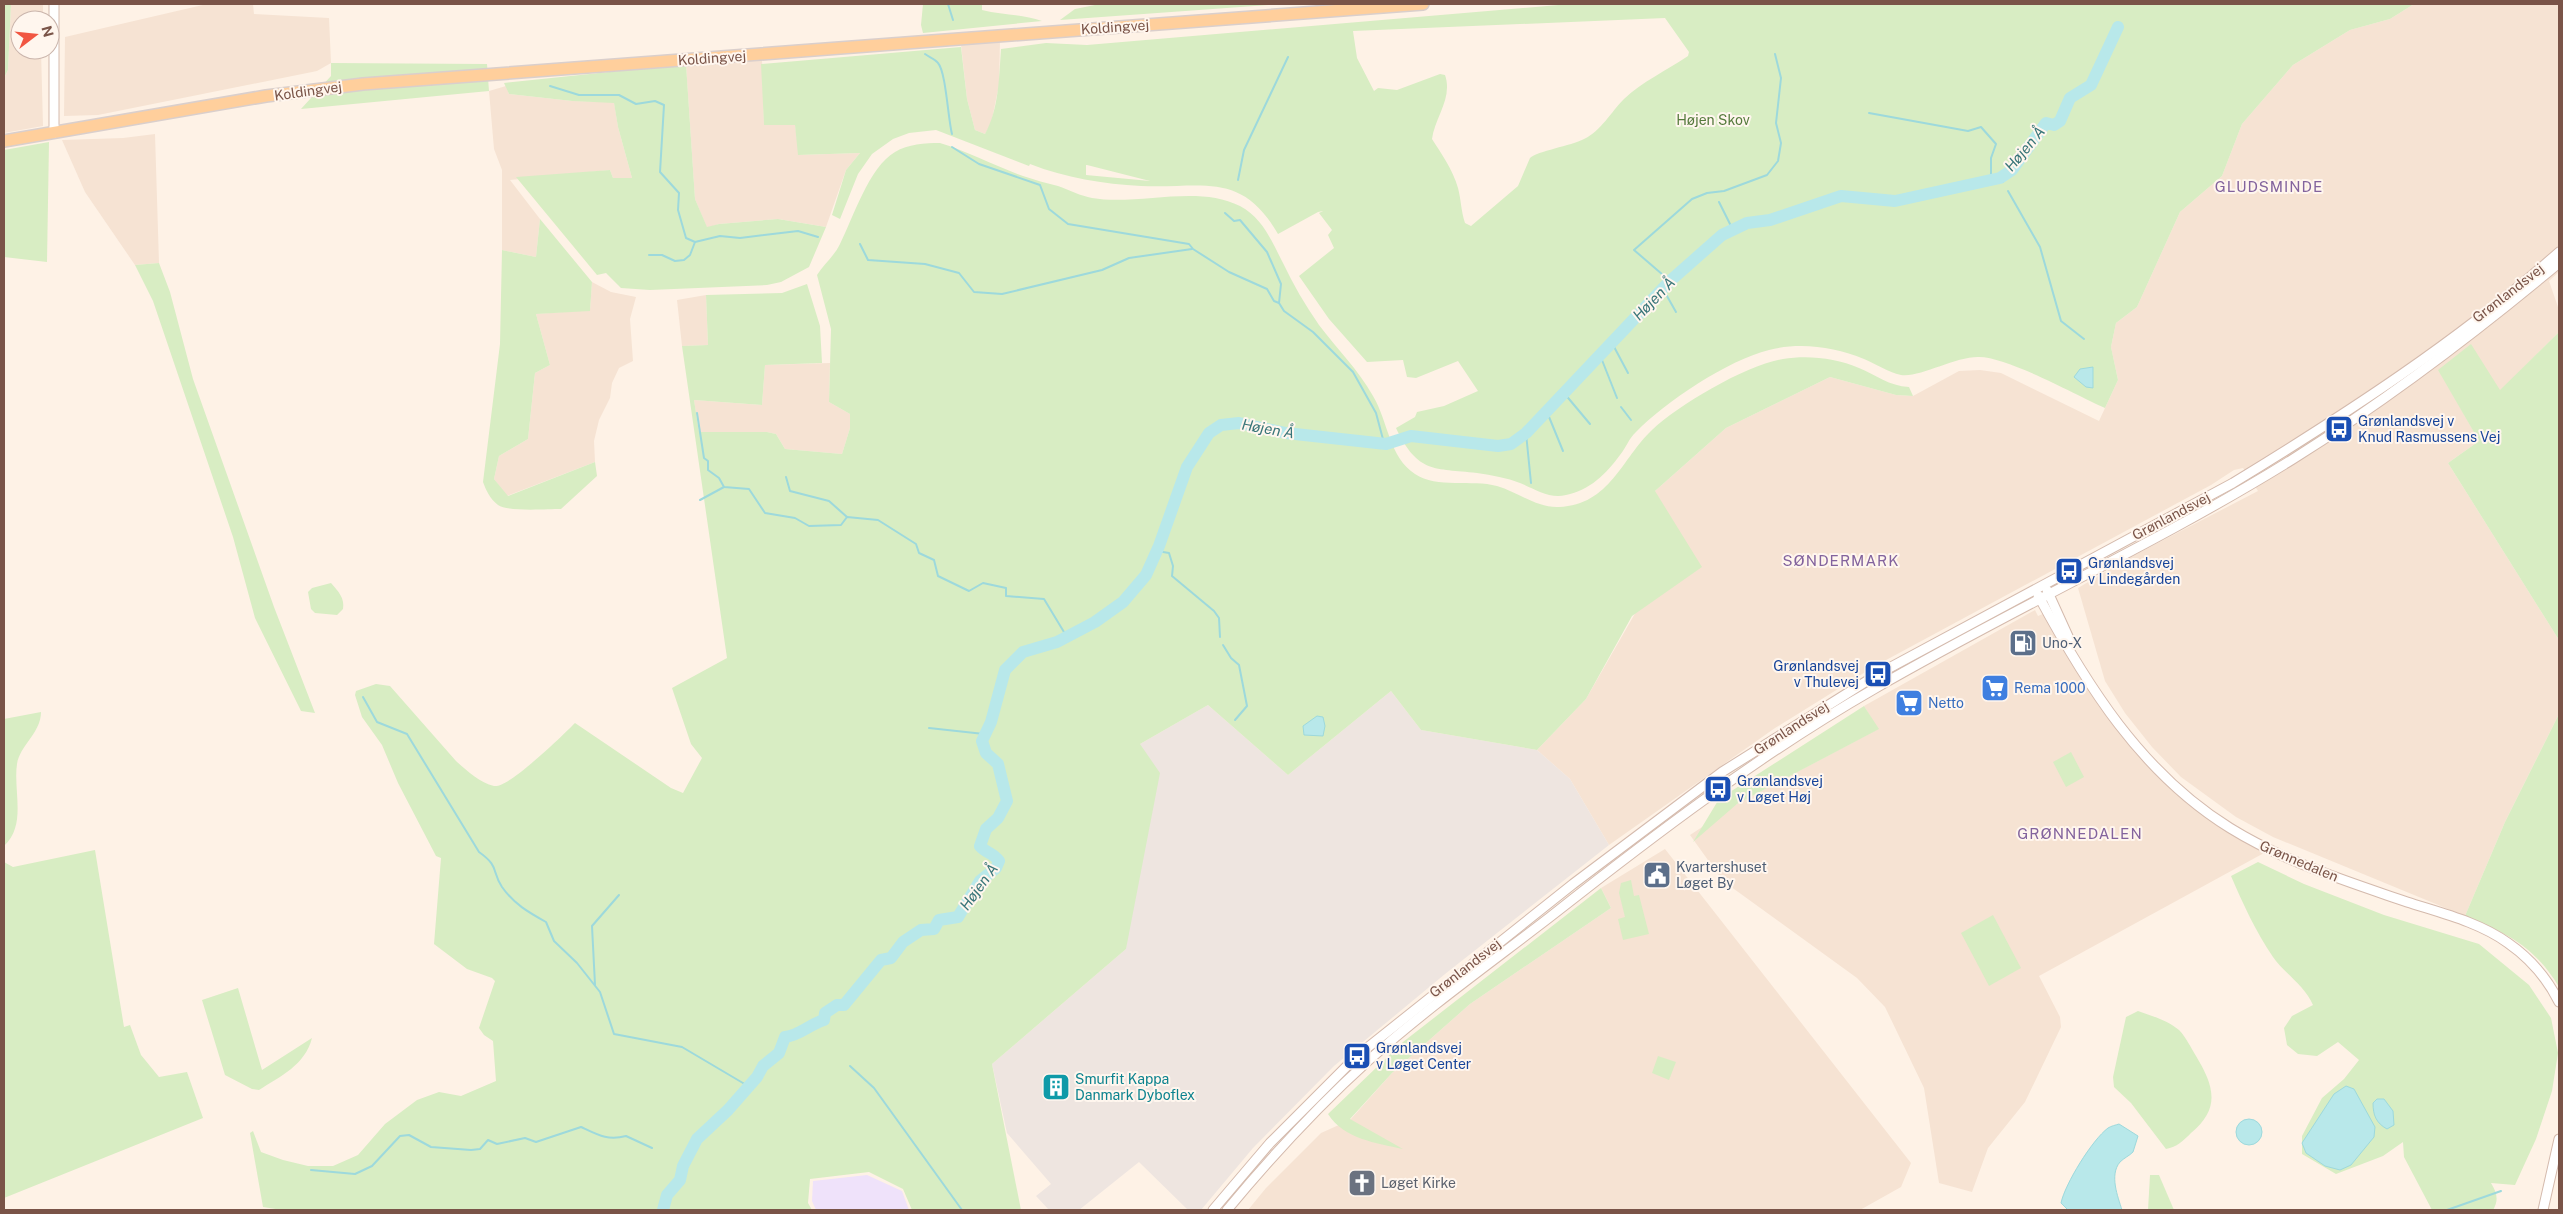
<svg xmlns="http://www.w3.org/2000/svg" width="2563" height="1214" font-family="'Public Sans',sans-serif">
	<rect width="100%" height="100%" fill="#fef2e6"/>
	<g fill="#f6e3d3">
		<path d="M 11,4 L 43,4 L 43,20 L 20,20 L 20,50 L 41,50 L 43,126 L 4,133 L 4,78 L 8,70 Z"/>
		<path d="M 207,4 L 253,4 L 254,14 L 329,18 L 331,63 L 317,71 L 98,115 L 64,116 L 65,37 Z"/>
		<path d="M 2414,4 L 2559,4 L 2559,272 L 2549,281 L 2559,310 L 2559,332 L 2500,391 L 2439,370 L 2479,441 L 2448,463 L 2559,640 L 2559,714 L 2505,822 L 2465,916 L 2273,837 L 2236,817 L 2181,777 L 2152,747 L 2125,713 L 2105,681 L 2078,588 L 2129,558 L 2258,491 L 2243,468 L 2234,470 L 2211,485 L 1875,666 L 1775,728 L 1609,845 L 1570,779 L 1537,750 L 1586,699 L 1637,610 L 1655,491 L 1726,428 L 1830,377 L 1896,395 L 1913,396 L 1959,371 L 1980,370 L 2001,373 L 2099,421 L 2118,380 L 2111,347 L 2116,323 L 2137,307 L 2180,212 L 2222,176 L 2242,124 L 2293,65 L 2350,30 L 2390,19 Z"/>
		<path d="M 1000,40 L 999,85 L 991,124 L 985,134 L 975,130 L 967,99 L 961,45 Z"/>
		<path d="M 762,59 L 764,125 L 795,124 L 799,155 L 860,153 L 846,170 L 826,227 L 778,219 L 719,224 L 707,228 L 695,199 L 686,64 Z"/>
		<path d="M 506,86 L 509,94 L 572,101 L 614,102 L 618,127 L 632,178 L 613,178 L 610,170 L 510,180 L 540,219 L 536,257 L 502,250 L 502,170 L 494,149 L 489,91 Z"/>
		<path d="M 155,134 L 159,263 L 135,265 L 85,192 L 62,140 L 123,138 Z"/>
		<path d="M 592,282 L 611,292 L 636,297 L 630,319 L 633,361 L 619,368 L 612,383 L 610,398 L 599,420 L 594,441 L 595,462 L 507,496 L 494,479 L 499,456 L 528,439 L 535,373 L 550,365 L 536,314 L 590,310 Z"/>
		<path d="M 706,295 L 708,345 L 682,346 L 677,300 Z"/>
		<path d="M 830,363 L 829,402 L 850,414 L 850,428 L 842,454 L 785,449 L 776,434 L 767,432 L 699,433 L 694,400 L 762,405 L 765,365 Z"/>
		<path d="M 2035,610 L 2038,616 L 2045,613 L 2097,703 L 2158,776 L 2223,828 L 2264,853 L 2039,976 L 2060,1017 L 2061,1027 L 2025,1102 L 1988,1148 L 1972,1192 L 1939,1183 L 1924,1088 L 1885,1007 L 1857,978 L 1723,881 L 1690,835 L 1737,804 L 1878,729 L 1864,706 Z"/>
		<path d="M 1665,849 L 1911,1163 L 1901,1187 L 1860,1210 L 1248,1210 L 1266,1188 L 1321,1133 L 1350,1120 L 1392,1073 L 1470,1004 L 1611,908 L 1601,888 Z"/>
	</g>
	<path fill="#eee5e0" d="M 1391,691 L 1421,730 L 1537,750 L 1570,779 L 1609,845 L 1445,974 L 1334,1066 L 1253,1148 L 1201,1210 L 1188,1210 L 1139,1162 L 1079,1210 L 1049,1210 L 1036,1196 L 1051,1184 L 1007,1133 L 992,1064 L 1126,949 L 1140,744 L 1208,705 L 1288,775 Z"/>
	<path fill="#efe2fa" d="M 867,1175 L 902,1191 L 909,1210 L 816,1210 L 812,1201 L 813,1181 Z"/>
	<g fill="#d8edc3" fill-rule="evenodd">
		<path d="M 4,4 L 11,4 L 8,70 L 4,78 Z"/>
		<path d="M 923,4 L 982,4 L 982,10 C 1002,15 1022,14 1042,21 L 923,33 L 921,25 Z"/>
		<path d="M 1100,4 L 1281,4 L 1060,20 L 1075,9 Z"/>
		<path d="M 1570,4 L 2414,4 L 2390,19 L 2350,30 L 2293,65 L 2242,124 L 2222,176 L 2180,212 L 2137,307 L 2116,323 L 2111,347 L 2118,380 L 2105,408 C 2076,395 2006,356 1978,357 C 1954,357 1919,378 1901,375 C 1888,372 1876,364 1864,359 C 1834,347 1801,342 1769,350 C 1728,360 1665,402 1636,432 C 1629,438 1626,448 1620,455 C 1607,473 1589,491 1566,495 C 1549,499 1535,489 1520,483 C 1507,478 1492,475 1477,473 C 1434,468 1418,474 1396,428 L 1415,417 L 1417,412 L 1444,406 L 1478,391 L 1458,361 L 1416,378 L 1407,377 L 1403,360 L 1367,362 L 1329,319 L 1299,276 L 1334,248 L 1328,235 L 1332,230 L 1319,213 L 1323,211 L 1318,212 L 1278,234 C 1241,170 1202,189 1141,186 C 1103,184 1066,178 1030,164 L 1029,166 L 936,130 L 909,133 L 893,139 L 872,154 L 858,174 L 840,219 L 832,215 L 846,170 L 860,153 L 798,155 L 795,125 L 764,125 L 761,64 L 961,47 L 967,99 L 975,130 L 985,134 C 999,109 999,77 1001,49 L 1046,43 L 1087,45 ZM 1665,18 L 1689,52 L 1688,56 C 1667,70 1642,82 1624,99 C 1611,112 1601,131 1584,139 C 1571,146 1537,151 1530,158 L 1518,186 L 1471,226 L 1465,223 C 1461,211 1461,199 1458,188 C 1453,170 1441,153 1432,139 C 1435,117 1453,98 1445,75 L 1440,74 L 1397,90 L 1378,88 L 1374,91 L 1357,58 L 1353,31 ZM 1086,165 L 1087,165 L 1150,181 L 1086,175 Z"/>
		<path d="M 331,63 L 487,64 L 489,91 L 301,109 L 331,76 Z"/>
		<path d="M 686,64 L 695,199 L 707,227 L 719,224 L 778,219 L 826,227 L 809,267 L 781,282 L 767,285 L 650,290 L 621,288 L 606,273 L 597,275 L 516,177 L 610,170 L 613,178 L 632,178 L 618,127 L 614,103 L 572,101 L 509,94 L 504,83 Z"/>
		<path d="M 49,142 L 47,262 L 4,257 L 4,150 Z"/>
		<path d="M 940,143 C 969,152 995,166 1023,176 C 1035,180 1046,183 1058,186 C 1069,190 1081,196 1092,198 C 1138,206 1197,184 1240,206 C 1263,218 1272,242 1283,263 C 1293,284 1305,305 1319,325 C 1337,349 1358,369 1373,396 C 1388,421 1389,457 1415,474 C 1437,489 1472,479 1497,486 C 1518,492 1536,508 1559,507 C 1610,505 1622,458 1652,430 C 1678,405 1748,364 1783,359 C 1808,355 1836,358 1859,368 C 1876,375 1889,386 1909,387 L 1913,396 L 1896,395 L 1830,377 L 1726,428 L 1655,491 L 1702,567 L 1632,616 L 1586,699 L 1537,750 L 1421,730 L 1391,691 L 1288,775 L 1208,705 L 1140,744 L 1160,773 L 1126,949 L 992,1064 L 1021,1210 L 912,1210 L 903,1189 L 869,1172 L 810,1179 L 808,1203 L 812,1210 L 282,1210 L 263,1207 L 250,1133 L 253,1131 L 261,1152 L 283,1160 L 308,1166 L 333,1166 L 358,1155 L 385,1124 L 417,1100 L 439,1092 L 461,1096 L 496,1081 L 493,1041 L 484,1035 L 479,1028 L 495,981 L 492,978 L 467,969 L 434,944 L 441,858 L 436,856 L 398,783 L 382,745 L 362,717 L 355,695 L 356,691 L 376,684 L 390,686 L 456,761 C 466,770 480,783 494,786 C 508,789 563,735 575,723 L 671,788 L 683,793 L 702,758 L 691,744 L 672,688 L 727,658 L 682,346 L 708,345 L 706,295 L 782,293 L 807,284 L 820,326 L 822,363 L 765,365 L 762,405 L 694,400 L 699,432 L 767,432 L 776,434 L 785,449 L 842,454 L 850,428 L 850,414 L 829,402 L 831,329 L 817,275 C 824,264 835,255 840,244 C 853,218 869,167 895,152 C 908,144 925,143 940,143 Z"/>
		<path d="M 540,219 L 592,282 L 590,311 L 536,314 L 550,365 L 535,373 L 528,439 L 499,456 L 494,479 L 508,496 L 595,462 L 597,476 L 561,509 C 546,509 509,512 498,505 C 490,499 486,490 483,482 L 500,344 L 502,250 L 536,257 Z"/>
		<path d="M 159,263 L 170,292 L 193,379 L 274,607 L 315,713 L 301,711 L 255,618 L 233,537 L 153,301 L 135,265 Z"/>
		<path d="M 2559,332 L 2559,640 L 2448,463 L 2479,441 L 2438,370 L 2471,344 L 2500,390 Z"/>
		<path d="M 331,583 C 338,591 345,598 343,609 L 337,615 L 315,613 L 311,609 L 308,592 L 312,588 Z"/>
		<path d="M 1864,706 L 1879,729 L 1737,804 L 1693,842 L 1719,799 Z"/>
		<path d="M 41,712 C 41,733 20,745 17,764 C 13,791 27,825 4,846 L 4,719 Z"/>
		<path d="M 2559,714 L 2559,987 C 2534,946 2508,934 2465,916 L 2505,822 Z"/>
		<path d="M 2071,752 L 2084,777 L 2066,787 L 2053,762 Z"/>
		<path d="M 95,850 L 124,1027 L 130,1025 L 141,1055 L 159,1077 L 187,1072 L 203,1118 L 4,1198 L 4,862 L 13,867 Z"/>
		<path d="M 2258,862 L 2304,884 L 2384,915 L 2479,944 L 2529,985 L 2551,1018 L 2558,1053 L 2552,1091 L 2536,1139 L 2515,1185 L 2491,1183 C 2497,1193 2499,1200 2493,1210 L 2432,1210 L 2404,1157 L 2403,1142 L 2383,1156 L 2336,1174 L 2302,1154 L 2302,1136 L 2322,1098 L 2344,1079 L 2359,1060 L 2338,1042 L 2317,1056 L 2298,1054 L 2287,1045 L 2284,1028 L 2292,1016 L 2313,1005 C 2305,986 2285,974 2273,957 C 2256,932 2243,904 2231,876 Z"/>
		<path d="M 1631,880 L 1634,896 L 1639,895 L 1649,934 L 1623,940 L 1618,919 L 1625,917 L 1619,893 L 1621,883 Z"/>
		<path d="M 1601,888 L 1611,908 L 1470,1004 L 1392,1073 L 1350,1119 L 1403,1149 C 1376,1143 1344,1139 1328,1114 L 1403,1042 Z"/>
		<path d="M 1993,915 L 2021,968 L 1989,986 L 1961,933 Z"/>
		<path d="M 238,988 L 262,1070 L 312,1038 C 305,1065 281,1076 259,1090 L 252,1089 L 225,1075 L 202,1000 Z"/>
		<path d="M 2138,1011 C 2152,1016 2167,1020 2179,1030 C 2186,1037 2191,1048 2196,1056 C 2214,1086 2221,1108 2191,1133 C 2183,1141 2177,1147 2166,1149 L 2131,1103 L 2114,1087 L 2113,1077 L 2126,1017 Z"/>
		<path d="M 1658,1056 L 1676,1062 L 1669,1080 L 1652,1073 Z"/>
		<path d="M 2150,1175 L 2159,1175 L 2174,1210 L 2148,1210 Z"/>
	</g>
	<g fill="#b8e8ea" stroke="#9dd9dc">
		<path d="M 2093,367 L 2093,388 L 2086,387 L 2074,377 L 2080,369 Z"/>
		<path d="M 1317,716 L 1323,717 L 1325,726 L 1323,736 L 1304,735 L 1303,726 Z"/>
		<path d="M 2346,1086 L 2354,1089 L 2375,1127 L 2374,1137 L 2351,1165 L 2340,1170 L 2325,1166 L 2306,1153 L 2302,1143 L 2334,1094 Z"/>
		<path d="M 2377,1099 L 2384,1099 L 2393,1111 L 2394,1125 L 2387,1129 C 2376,1123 2373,1115 2373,1103 Z"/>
		<circle cx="2249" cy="1132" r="13"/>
		<path d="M 2119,1124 L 2138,1136 L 2133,1152 C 2129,1156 2124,1158 2120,1162 C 2109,1175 2118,1197 2122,1210 L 2068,1210 L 2061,1203 C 2065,1184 2092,1140 2108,1128 C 2111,1126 2116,1125 2119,1124 Z"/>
	</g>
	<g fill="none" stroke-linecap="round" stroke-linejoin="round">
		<g stroke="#9dd9dc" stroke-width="2">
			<path d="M 948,4 L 953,20"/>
			<path d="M 925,54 C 929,57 935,59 938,63 C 946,72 948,119 952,134"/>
			<path d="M 550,86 L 579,95 L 619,95 L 636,104 L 655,101 L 664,105 L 660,172 L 679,193 L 678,210 L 686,238 L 695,242 L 720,236 L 740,238 L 798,231 L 818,237"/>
			<path d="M 1869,113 L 1968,131 L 1981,127 L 1996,144 L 1991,158 L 1991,179"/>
			<path d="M 952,147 L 979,164 L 1040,185 L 1049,209 L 1068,224 L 1189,244 L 1193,249 L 1229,272 L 1267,289 L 1274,301 L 1279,303"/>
			<path d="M 2000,178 L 2003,182"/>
			<path d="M 1238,180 L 1244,150 L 1288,57"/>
			<path d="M 2008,191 L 2040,247 L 2061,321 L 2084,339"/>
			<path d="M 1719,202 L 1733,230"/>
			<path d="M 1225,213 L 1234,221 L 1240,220 L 1267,252 L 1281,284 L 1279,303 L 1284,311 L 1313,332 L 1353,372 L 1376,413 L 1384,443"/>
			<path d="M 860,244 L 868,260 L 925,264 L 959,273 L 974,292 L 1002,294 L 1102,270 L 1129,258 L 1192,249"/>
			<path d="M 649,255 L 662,255 L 675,261 L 684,260 L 690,255 L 695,242"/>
			<path d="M 1670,281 L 1634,250 L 1692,199 L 1707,193 L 1724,191 L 1767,175 L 1778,161 L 1781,143 L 1776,123 L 1781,78 L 1775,54"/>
			<path d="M 1663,289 L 1676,312"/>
			<path d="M 1612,343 L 1628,373"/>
			<path d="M 1600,355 L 1617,398"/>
			<path d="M 1564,393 L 1590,424"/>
			<path d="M 1621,407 L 1631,420"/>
			<path d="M 1547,412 L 1563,451"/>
			<path d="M 697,413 L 704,458 L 708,461 L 708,470 L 719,478 L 724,487 L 749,489 L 765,513 L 795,518 L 809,526 L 841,525 L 847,517 L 878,520 L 916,544 L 919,553 L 934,560 L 938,576 L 969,591 L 983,583 L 1006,588 L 1006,596 L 1044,599 L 1067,637"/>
			<path d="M 1526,433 L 1531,483"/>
			<path d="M 786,477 L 790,491 L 829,501 L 847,517"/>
			<path d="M 700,500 L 724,487"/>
			<path d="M 1157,551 L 1169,553 L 1173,566 L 1172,576 L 1214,611 L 1219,618 L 1220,637"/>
			<path d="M 1223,645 L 1231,658 L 1239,665 L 1247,706 L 1235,720"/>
			<path d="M 363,697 L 377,722 L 407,734 L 479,852 C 500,867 491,870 502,887 C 514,904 528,912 546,922 L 554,941 L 577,963 L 600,992 L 614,1034 L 682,1047 L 748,1086"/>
			<path d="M 929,728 L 984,734"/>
			<path d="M 595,985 L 592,926 L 619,895"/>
			<path d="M 850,1066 L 874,1088 L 962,1210"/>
			<path d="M 311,1170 L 355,1174 L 372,1166 L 400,1136 L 409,1135 L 431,1147 L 471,1150 L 480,1149 L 488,1140 L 497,1144 L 525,1138 L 536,1142 L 581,1127 C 598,1135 608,1141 626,1136 L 652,1148"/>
			<path d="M 2447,1210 L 2501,1191"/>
		</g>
		<path stroke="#b8e8ea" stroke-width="12" d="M 663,1210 L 667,1195 L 680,1180 L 683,1166 L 697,1139 L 728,1110 L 757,1077 L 763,1066 L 779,1053 L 785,1037 C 799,1036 810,1024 824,1020 L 825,1013 L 837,1005 L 844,1005 L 881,960 L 891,958 L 903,942 L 921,930 L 934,929 L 939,920 L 958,917 L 980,881 L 996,868 L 999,861 C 994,853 986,853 980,846 L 986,829 L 998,818 L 1007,801 L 998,764 L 986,753 L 982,741 L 991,722 L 1005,670 L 1023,652 L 1057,642 L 1095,622 L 1123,602 L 1146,575 L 1159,546 L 1187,467 L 1209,433 L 1221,425 L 1239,423 L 1286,433 L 1386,444 L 1411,436 L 1498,446 L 1511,444 L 1526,433 L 1670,281 L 1722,235 L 1747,223 L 1770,220 L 1841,196 L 1895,201 L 2000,178 L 2012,170 L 2046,123 L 2054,125 L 2060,121 L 2070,98 L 2091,85 L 2118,27"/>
		<defs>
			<g id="minor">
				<path d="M 54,4 L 54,133"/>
				<path d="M 2047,590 L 2072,645"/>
				<path d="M 2038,595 C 2086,684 2141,773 2230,828 C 2285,862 2346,881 2407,902 C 2441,913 2479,922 2508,943 C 2531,959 2547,978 2559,1002"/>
				<path d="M 1213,1210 L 1270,1143 L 1357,1056 L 1573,884 L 1722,772 L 1878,674 L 2233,483 C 2346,414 2460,340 2559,252"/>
				<path d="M 1227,1210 C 1271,1157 1317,1107 1369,1060 C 1426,1009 1489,964 1550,917 C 1654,835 1759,755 1874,689 C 2012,609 2158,543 2293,459 C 2387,400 2474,334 2559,263"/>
				<path d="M 2543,1210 L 2559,1139"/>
			</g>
			<path id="major" d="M 4,141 L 266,96 L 363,84 L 1423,4"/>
		</defs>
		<use href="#minor" stroke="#d4baad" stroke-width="11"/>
		<use href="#major" stroke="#dacfcc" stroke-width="14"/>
		<use href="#minor" stroke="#fff" stroke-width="9"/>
		<use href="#major" stroke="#ffcf9c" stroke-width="11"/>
	</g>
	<defs>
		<symbol id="bus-square" viewBox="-11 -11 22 22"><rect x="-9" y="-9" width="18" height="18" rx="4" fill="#1a4fb4" stroke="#fff6ee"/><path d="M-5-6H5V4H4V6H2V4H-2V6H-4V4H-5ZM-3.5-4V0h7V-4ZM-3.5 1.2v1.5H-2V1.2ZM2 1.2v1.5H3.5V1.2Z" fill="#fff"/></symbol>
		<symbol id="fuel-square" viewBox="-11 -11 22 22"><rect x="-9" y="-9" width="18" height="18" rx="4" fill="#5c6f8a" stroke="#fff6ee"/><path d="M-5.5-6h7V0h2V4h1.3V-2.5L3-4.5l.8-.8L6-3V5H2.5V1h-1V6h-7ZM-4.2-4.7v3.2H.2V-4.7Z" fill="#fff"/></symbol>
		<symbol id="supermarket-square" viewBox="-11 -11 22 22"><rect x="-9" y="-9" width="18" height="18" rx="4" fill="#3f7fe0" stroke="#fff6ee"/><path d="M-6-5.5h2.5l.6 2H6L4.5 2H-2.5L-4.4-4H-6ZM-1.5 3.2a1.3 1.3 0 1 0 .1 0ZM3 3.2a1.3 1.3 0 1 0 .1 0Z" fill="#fff"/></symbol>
		<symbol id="civic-square" viewBox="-11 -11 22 22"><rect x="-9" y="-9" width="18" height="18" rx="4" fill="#5c6f8a" stroke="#fff6ee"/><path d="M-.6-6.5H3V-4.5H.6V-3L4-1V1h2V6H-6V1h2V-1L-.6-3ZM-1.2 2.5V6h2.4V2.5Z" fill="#fff"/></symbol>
		<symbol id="building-square" viewBox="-11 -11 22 22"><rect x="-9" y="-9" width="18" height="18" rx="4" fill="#0f9aa8" stroke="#fff6ee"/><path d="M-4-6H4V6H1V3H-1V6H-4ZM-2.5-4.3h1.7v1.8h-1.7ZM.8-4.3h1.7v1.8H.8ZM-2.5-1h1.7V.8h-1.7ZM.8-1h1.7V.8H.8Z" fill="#fff"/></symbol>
		<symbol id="church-square" viewBox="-11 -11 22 22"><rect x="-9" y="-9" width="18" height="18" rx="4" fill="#6b7280" stroke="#fff6ee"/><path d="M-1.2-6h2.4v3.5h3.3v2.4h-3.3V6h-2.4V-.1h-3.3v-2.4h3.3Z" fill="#fff"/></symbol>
	</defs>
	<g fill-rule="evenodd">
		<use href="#bus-square" x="2323" y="413" width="32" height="32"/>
		<use href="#bus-square" x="2053" y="555" width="32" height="32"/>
		<use href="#fuel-square" x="2007" y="627" width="32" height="32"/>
		<use href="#bus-square" x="1862" y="658" width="32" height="32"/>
		<use href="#supermarket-square" x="1979" y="672" width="32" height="32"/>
		<use href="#supermarket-square" x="1893" y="687" width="32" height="32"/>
		<use href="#bus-square" x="1702" y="773" width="32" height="32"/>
		<use href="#civic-square" x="1641" y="859" width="32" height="32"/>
		<use href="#bus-square" x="1341" y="1040" width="32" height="32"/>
		<use href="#building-square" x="1040" y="1071" width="32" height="32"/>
		<use href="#church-square" x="1346" y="1167" width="32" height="32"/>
	</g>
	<g text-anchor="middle" stroke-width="4" stroke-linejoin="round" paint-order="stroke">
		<g font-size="14" fill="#7a5448" stroke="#fff6ee">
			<text transform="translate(1115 27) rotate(-4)" y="5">Koldingvej</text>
			<text transform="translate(712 58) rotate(-4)" y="5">Koldingvej</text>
			<text transform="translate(308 91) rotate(-8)" y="5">Koldingvej</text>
			<text transform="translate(2508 293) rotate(-38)" y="5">Grønlandsvej</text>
			<text transform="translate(2171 516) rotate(-28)" y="5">Grønlandsvej</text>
			<text transform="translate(1791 728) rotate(-33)" y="5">Grønlandsvej</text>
			<text transform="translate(2299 861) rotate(23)" y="5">Grønnedalen</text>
			<text transform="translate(1465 968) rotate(-38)" y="5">Grønlandsvej</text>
		</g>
		<g font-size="14" fill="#557a3c" stroke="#fff6ee">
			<text x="1713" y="125">Højen Skov</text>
		</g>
		<g font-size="14" fill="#164399" stroke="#fff6ee" text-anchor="start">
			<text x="2358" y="426">Grønlandsvej v<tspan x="2358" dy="16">Knud Rasmussens Vej</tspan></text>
			<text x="2088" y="568">Grønlandsvej<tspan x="2088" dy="16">v Lindegården</tspan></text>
			<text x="1859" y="671" text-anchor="end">Grønlandsvej<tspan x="1859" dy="16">v Thulevej</tspan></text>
			<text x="1737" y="786">Grønlandsvej<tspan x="1737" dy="16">v Løget Høj</tspan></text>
			<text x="1376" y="1053">Grønlandsvej<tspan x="1376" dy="16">v Løget Center</tspan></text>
		</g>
		<g font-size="14" fill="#4e5e75" stroke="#fff6ee" text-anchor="start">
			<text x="2042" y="648">Uno-X</text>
			<text x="1676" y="872">Kvartershuset<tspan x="1676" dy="16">Løget By</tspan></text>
		</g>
		<g font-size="14" fill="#366cbe" stroke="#fff6ee" text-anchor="start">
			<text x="2014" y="693">Rema 1000</text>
			<text x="1928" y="708">Netto</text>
		</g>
		<g font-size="14" fill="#0d838f" stroke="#fff6ee" text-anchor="start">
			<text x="1075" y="1084">Smurfit Kappa<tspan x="1075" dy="16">Danmark Dyboflex</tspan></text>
		</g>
		<g font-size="14" fill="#5b616d" stroke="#fff6ee" text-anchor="start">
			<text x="1381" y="1188">Løget Kirke</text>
		</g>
		<g font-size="15" font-style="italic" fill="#387579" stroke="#fff6ee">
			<text transform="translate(2025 149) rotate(-50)" y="5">Højen Å</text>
			<text transform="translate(1654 299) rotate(-46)" y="5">Højen Å</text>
			<text transform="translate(1268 429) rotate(10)" y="5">Højen Å</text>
			<text transform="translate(979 887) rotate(-54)" y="5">Højen Å</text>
		</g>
		<g font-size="15" letter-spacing="1" fill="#83639d" stroke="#fff6ee">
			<text x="2269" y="192">GLUDSMINDE</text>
			<text x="1841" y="566">SØNDERMARK</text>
			<text x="2080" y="839">GRØNNEDALEN</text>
		</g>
	</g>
	<rect width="2563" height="1214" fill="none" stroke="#7a5448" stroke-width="10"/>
	<g transform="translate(35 35) rotate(74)"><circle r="24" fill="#fff6ee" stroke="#cab5ac"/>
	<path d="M0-4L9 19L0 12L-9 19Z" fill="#f15642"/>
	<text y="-8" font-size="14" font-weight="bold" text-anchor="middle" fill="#7a5448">N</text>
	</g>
</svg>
